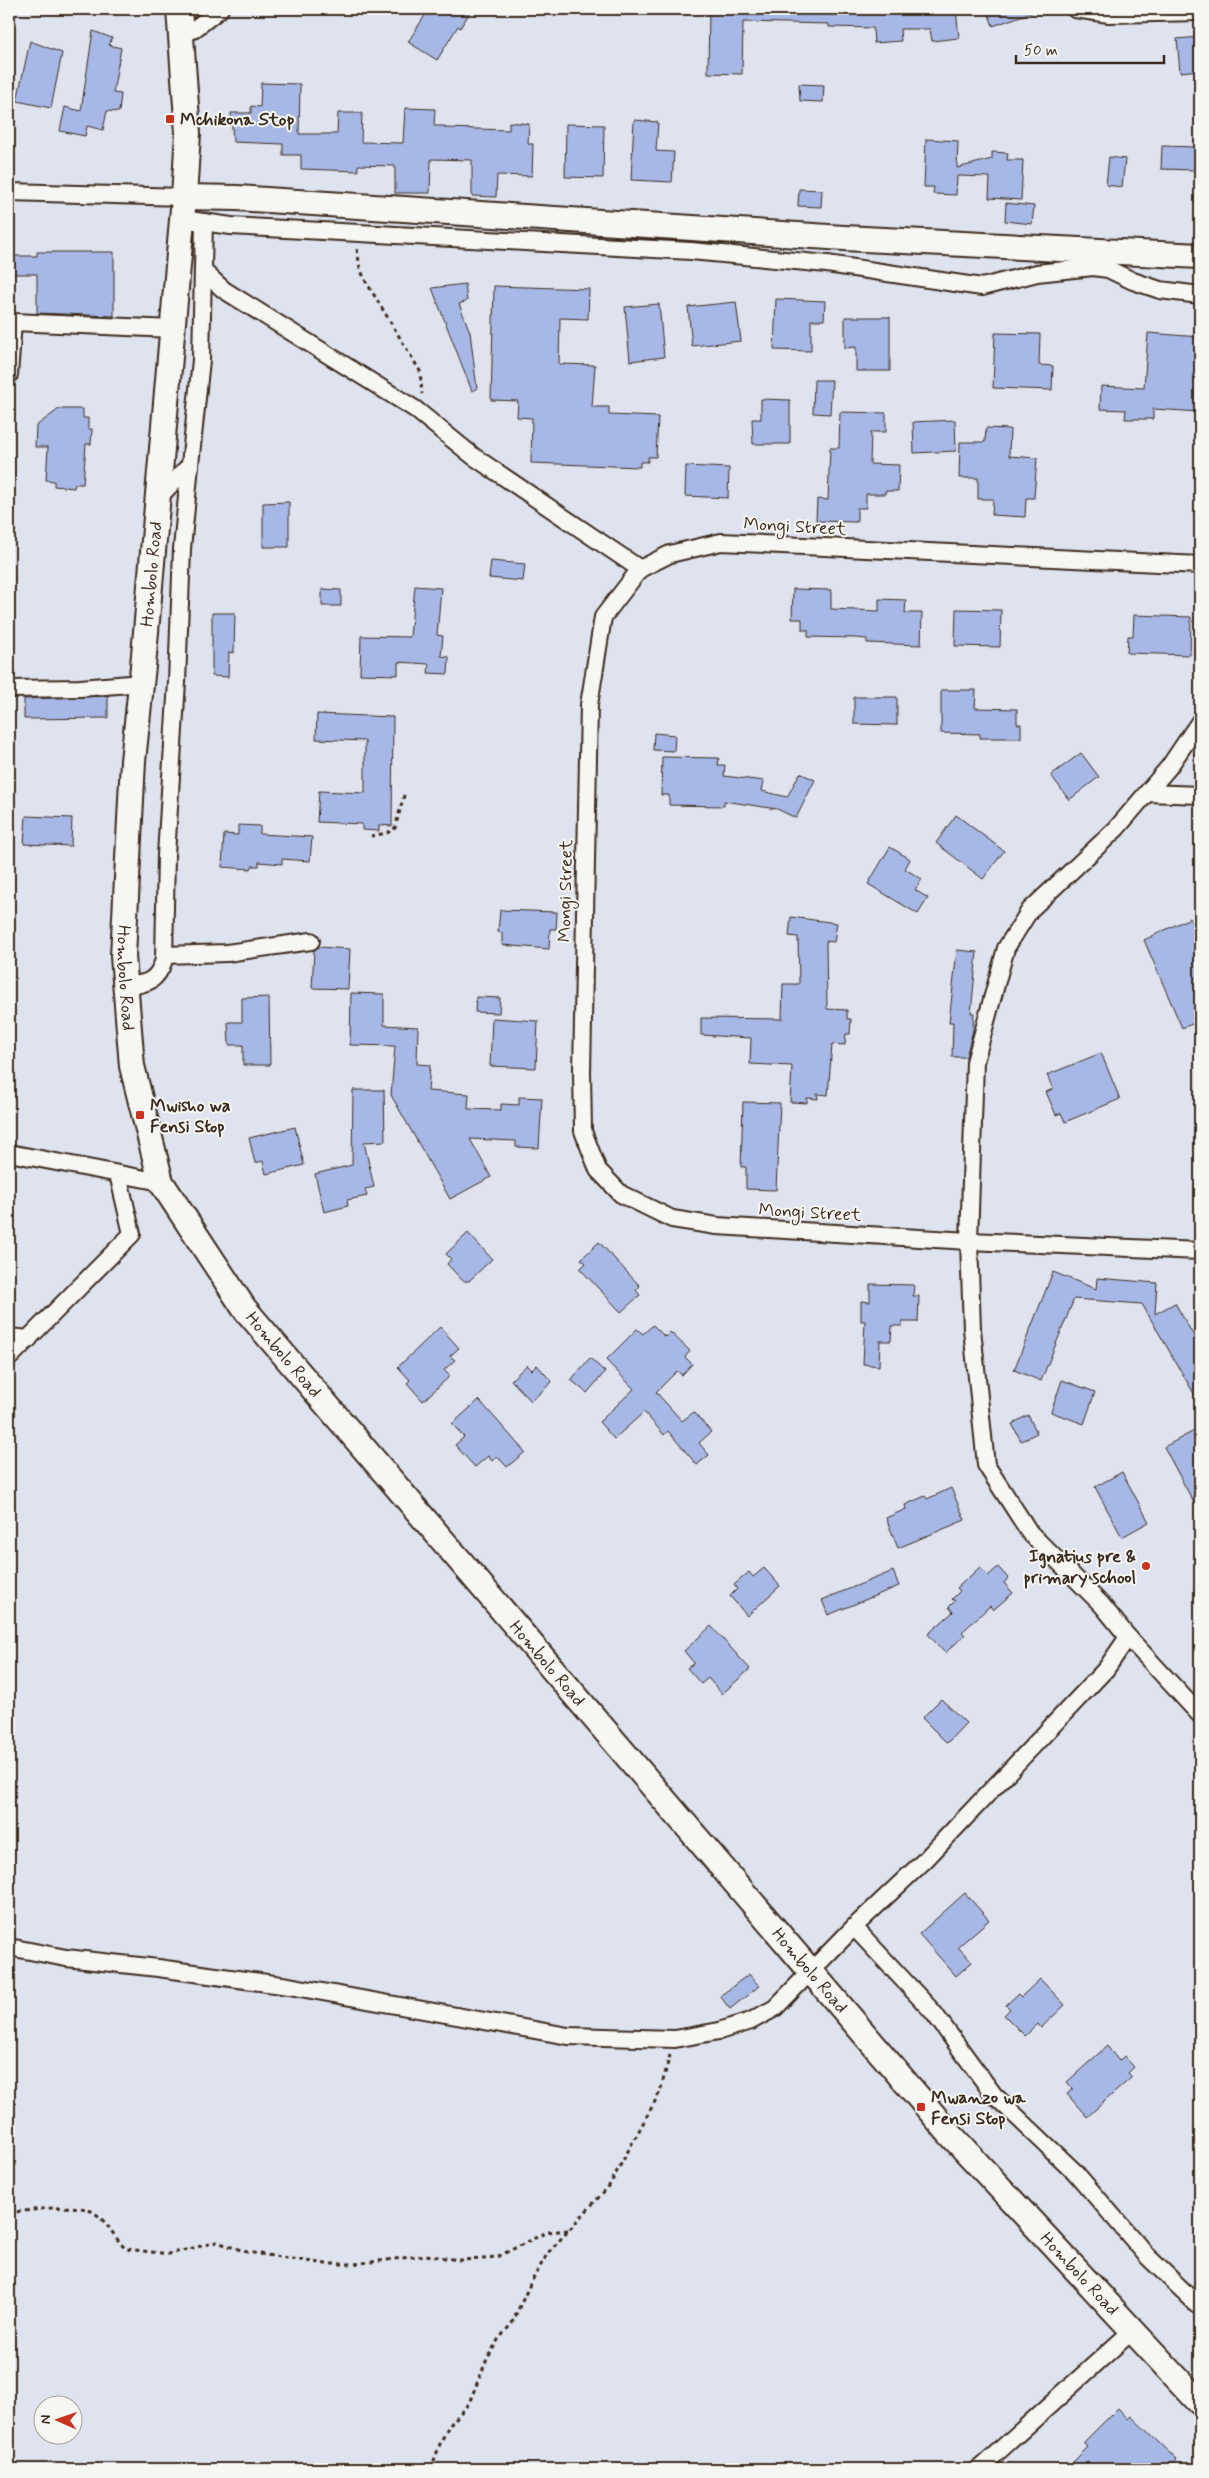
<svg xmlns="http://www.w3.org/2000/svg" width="1209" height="2478" font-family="Mynerve,sans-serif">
	<rect width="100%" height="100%" fill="#dee3ef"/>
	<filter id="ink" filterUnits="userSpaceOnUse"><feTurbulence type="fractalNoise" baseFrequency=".02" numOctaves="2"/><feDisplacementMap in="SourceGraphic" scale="10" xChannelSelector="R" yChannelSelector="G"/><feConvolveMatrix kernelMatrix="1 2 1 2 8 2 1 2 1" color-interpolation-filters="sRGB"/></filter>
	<g filter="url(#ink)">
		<g fill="#a7b8e7" stroke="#3b2a1e">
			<path d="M 429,9 L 472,9 L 460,28 L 458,26 L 437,60 L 408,42 Z"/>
			<path d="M 709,9 L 956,9 L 959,38 L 932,41 L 930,29 L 900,29 L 901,41 L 874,43 L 873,28 L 829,27 L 829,24 L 743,22 L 742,74 L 708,73 Z"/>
			<path d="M 987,9 L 1035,9 L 1035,11 L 993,26 Z"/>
			<path d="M 93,31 L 112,38 L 109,45 L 121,48 L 113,93 L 121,94 L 119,112 L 107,111 L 103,130 L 87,126 L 85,136 L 60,131 L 65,107 L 81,111 Z"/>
			<path d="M 1200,37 L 1200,70 L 1180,72 L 1177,39 Z"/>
			<path d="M 30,41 L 62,53 L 51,108 L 17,101 Z"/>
			<path d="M 261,83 L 300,84 L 299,134 L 337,134 L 338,113 L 362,113 L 361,142 L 403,143 L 405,108 L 435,109 L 434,126 L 445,126 L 445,128 L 509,130 L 509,122 L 529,124 L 528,144 L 533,144 L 532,176 L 497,175 L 496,197 L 472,196 L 472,160 L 431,159 L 430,193 L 395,193 L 395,166 L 358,165 L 358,171 L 301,169 L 301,155 L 283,155 L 283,144 L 233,142 L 231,113 L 251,113 L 251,106 L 260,107 Z"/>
			<path d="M 799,84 L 824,85 L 823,102 L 800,101 Z"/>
			<path d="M 634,120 L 658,122 L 656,151 L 674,152 L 672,182 L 631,180 Z"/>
			<path d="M 566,124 L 604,125 L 603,178 L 565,177 Z"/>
			<path d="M 926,139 L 958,141 L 957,168 L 992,159 L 992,152 L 1008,153 L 1007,160 L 1023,160 L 1021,200 L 989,198 L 990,177 L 957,176 L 956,195 L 933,194 L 934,187 L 924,187 Z"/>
			<path d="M 1162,146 L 1195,147 L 1195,170 L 1161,169 Z"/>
			<path d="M 1109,157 L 1125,159 L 1122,187 L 1106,185 Z"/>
			<path d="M 799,189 L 822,190 L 821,207 L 798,206 Z"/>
			<path d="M 1006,203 L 1034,206 L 1032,224 L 1005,221 Z"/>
			<path d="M 37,252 L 114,252 L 114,316 L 37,313 L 37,274 L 9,274 L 9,256 L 37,256 Z"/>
			<path d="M 465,284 L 467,301 L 459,304 L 470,332 L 477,389 L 472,391 L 432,288 Z"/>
			<path d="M 494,286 L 589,289 L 588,319 L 560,318 L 559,364 L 595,365 L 592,407 L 609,407 L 609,415 L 658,417 L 656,457 L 648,457 L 648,462 L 640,462 L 640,467 L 531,463 L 532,418 L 517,417 L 518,401 L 491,400 Z"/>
			<path d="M 776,299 L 825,301 L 824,320 L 811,320 L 811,351 L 774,350 Z"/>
			<path d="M 736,302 L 741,341 L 692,346 L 688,307 Z"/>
			<path d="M 659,304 L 664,357 L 630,361 L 625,307 Z"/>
			<path d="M 845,317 L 890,317 L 890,371 L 856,371 L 856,347 L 845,348 Z"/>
			<path d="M 995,333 L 1040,334 L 1039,365 L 1053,366 L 1052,390 L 993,388 Z"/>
			<path d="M 1148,333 L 1200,337 L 1200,412 L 1153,409 L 1153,419 L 1125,419 L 1126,410 L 1100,409 L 1101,386 L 1144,388 Z"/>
			<path d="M 814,380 L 832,380 L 830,414 L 813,413 Z"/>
			<path d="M 761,399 L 790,400 L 790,444 L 753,444 L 752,419 L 761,419 Z"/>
			<path d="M 59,409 L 83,409 L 83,418 L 88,418 L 88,429 L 92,429 L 91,444 L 86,444 L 83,484 L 75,484 L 74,488 L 54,486 L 54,481 L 46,480 L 48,447 L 35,447 L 36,426 Z"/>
			<path d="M 840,412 L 886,413 L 886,432 L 871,432 L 870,464 L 899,465 L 898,491 L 885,491 L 885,494 L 866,494 L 866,508 L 857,508 L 857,522 L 816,521 L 817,499 L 828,500 L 830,448 L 839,448 Z"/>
			<path d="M 955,420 L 956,451 L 914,453 L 913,422 Z"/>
			<path d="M 986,428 L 1010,429 L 1009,456 L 1037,458 L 1034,498 L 1026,498 L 1025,517 L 992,515 L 993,499 L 978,499 L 978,478 L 959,478 L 960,442 L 985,442 Z"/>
			<path d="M 686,466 L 729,468 L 728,498 L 685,496 Z"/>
			<path d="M 289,502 L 289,547 L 263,547 L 263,503 Z"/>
			<path d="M 491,561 L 525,564 L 523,581 L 489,578 Z"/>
			<path d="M 415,586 L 441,588 L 437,635 L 443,636 L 441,656 L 449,657 L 448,674 L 428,673 L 429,664 L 398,662 L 398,675 L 360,674 L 361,636 L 410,637 Z"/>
			<path d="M 322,589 L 341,590 L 341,606 L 322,606 Z"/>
			<path d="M 793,589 L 831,590 L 831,609 L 879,611 L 879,599 L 906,600 L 905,613 L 922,613 L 921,645 L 867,643 L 867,639 L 856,638 L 808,637 L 808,630 L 802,630 L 802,619 L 792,619 Z"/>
			<path d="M 956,609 L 1001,610 L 1000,647 L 955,646 Z"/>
			<path d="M 212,613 L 235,613 L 234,653 L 229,652 L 228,677 L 212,676 Z"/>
			<path d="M 1134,615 L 1191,617 L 1190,655 L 1127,653 L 1128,636 L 1133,636 Z"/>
			<path d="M 941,690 L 976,690 L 975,708 L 1017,709 L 1017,724 L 1021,724 L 1021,738 L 980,738 L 980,734 L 941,733 Z"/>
			<path d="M 108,696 L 108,718 L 24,719 L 24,699 Z"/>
			<path d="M 854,697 L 897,697 L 897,725 L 854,724 Z"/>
			<path d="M 317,714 L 393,717 L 392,826 L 379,825 L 379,831 L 362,830 L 362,824 L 317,822 L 319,791 L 365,793 L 365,741 L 316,739 Z"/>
			<path d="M 654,733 L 675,735 L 674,751 L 653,750 Z"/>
			<path d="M 1081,753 L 1099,777 L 1069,800 L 1051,775 Z"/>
			<path d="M 662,757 L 719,758 L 718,765 L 725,765 L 724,776 L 764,781 L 762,791 L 787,797 L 800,773 L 815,780 L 796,818 L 777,809 L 724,801 L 724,806 L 669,805 L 669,795 L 661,795 Z"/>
			<path d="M 956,815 L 1004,851 L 983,879 L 936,843 Z"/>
			<path d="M 26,816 L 72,818 L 71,846 L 24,844 Z"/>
			<path d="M 238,825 L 260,826 L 260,834 L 312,837 L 310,861 L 282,859 L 282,864 L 259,862 L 259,866 L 252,866 L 251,869 L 222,867 L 224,834 L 238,835 Z"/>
			<path d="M 890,847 L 910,859 L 905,869 L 922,879 L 915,890 L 928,898 L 918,914 L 868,884 Z"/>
			<path d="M 500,910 L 557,912 L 556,929 L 550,929 L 549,949 L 502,945 L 502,933 L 498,932 Z"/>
			<path d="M 791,917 L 837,923 L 834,942 L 826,941 L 827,1009 L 847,1010 L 847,1019 L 851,1019 L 850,1034 L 846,1034 L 845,1045 L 832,1044 L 828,1095 L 817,1094 L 818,1099 L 807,1098 L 807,1103 L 790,1102 L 792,1066 L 750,1064 L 751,1038 L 701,1035 L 701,1018 L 782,1019 L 783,984 L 799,984 L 798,937 L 789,936 Z"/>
			<path d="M 1190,918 L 1200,945 L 1200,1016 L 1195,1018 L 1197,1022 L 1182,1028 L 1144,940 Z"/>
			<path d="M 319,947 L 350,949 L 348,989 L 312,988 L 314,950 Z"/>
			<path d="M 957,950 L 977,952 L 971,1013 L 974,1013 L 973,1030 L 966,1057 L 952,1057 L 953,1022 L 949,1022 Z"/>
			<path d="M 351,993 L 384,994 L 384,1025 L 418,1027 L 417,1064 L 430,1065 L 428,1091 L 469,1094 L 468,1109 L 501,1110 L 501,1104 L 519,1105 L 519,1097 L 542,1098 L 539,1148 L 516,1147 L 516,1141 L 470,1139 L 491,1177 L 450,1199 L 391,1095 L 395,1046 L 350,1045 Z"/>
			<path d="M 269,997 L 270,1065 L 243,1065 L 243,1045 L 229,1045 L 228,1022 L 242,1022 L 242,998 Z"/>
			<path d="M 476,997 L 500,998 L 499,1013 L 475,1012 Z"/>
			<path d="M 492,1018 L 538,1021 L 536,1068 L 490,1066 Z"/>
			<path d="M 1101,1053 L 1120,1099 L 1065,1122 L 1061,1113 L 1056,1115 L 1046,1092 L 1053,1089 L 1047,1075 Z"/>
			<path d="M 353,1090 L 384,1090 L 385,1141 L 364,1142 L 374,1187 L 365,1189 L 367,1196 L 347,1200 L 348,1206 L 324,1212 L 315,1174 L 352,1165 Z"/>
			<path d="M 743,1102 L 780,1103 L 776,1190 L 746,1189 L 746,1167 L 741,1167 Z"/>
			<path d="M 295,1127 L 304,1165 L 266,1174 L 263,1161 L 255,1163 L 249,1138 Z"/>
			<path d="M 468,1233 L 492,1259 L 469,1281 L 463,1281 L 447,1264 L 451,1259 L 446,1254 Z"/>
			<path d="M 599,1242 L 640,1286 L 636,1290 L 640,1295 L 621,1312 L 580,1269 L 586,1263 L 581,1259 Z"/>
			<path d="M 1053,1272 L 1096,1289 L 1097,1278 L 1157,1283 L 1155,1314 L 1175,1303 L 1200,1347 L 1200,1404 L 1142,1304 L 1074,1299 L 1041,1381 L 1014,1370 Z"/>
			<path d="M 870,1284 L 914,1285 L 913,1296 L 919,1296 L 918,1322 L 902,1322 L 902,1326 L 892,1326 L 891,1341 L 880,1341 L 879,1366 L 863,1364 L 865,1321 L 861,1321 L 861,1301 L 870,1302 Z"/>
			<path d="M 653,1325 L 665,1337 L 670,1332 L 690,1351 L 685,1357 L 692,1364 L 682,1375 L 677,1371 L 656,1392 L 682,1421 L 694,1412 L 711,1432 L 699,1443 L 709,1455 L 697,1465 L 668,1431 L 664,1435 L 644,1412 L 614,1439 L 599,1422 L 634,1389 L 606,1360 L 637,1329 L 643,1334 Z"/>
			<path d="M 440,1327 L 459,1348 L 450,1356 L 455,1360 L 444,1370 L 450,1376 L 423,1401 L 407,1383 L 410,1380 L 398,1367 Z"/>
			<path d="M 590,1358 L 605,1372 L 587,1393 L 571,1380 Z"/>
			<path d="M 527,1365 L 532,1370 L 537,1365 L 552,1382 L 531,1401 L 511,1380 Z"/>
			<path d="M 1062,1380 L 1095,1392 L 1084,1424 L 1051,1412 Z"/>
			<path d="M 479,1400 L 525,1452 L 507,1467 L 497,1456 L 492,1461 L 488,1456 L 475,1467 L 455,1445 L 464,1437 L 452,1424 Z"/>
			<path d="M 1028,1415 L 1037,1433 L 1021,1441 L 1012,1424 Z"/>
			<path d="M 1194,1431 L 1200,1443 L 1200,1514 L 1164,1447 Z"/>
			<path d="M 1122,1472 L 1149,1522 L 1122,1537 L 1095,1487 Z"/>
			<path d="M 951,1488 L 965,1520 L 898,1548 L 886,1518 L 906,1509 L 905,1505 L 925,1496 L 927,1499 Z"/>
			<path d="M 980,1567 L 988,1576 L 998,1567 L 1008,1578 L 1004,1583 L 1013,1593 L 993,1610 L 990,1606 L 962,1632 L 965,1635 L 945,1653 L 928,1634 L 953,1612 L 949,1607 L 955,1601 L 952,1599 L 960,1591 L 957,1588 Z"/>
			<path d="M 764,1568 L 780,1586 L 747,1616 L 730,1596 L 737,1589 L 734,1585 L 749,1572 L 753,1577 Z"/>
			<path d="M 893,1571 L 899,1586 L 828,1615 L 822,1600 Z"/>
			<path d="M 711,1626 L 750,1669 L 722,1694 L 708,1678 L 701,1684 L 687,1668 L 694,1663 L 684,1651 Z"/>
			<path d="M 941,1699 L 966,1723 L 947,1743 L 922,1718 Z"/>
			<path d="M 965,1893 L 989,1920 L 958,1947 L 972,1962 L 956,1976 L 919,1934 Z"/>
			<path d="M 749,1974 L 759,1986 L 730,2009 L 720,1996 Z"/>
			<path d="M 1040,1979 L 1065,2005 L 1041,2028 L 1038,2024 L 1025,2036 L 1004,2015 L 1010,2009 L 1006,2005 L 1018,1994 L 1021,1997 Z"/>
			<path d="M 1107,2046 L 1119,2061 L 1124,2056 L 1134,2067 L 1128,2073 L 1132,2077 L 1087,2117 L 1067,2094 L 1073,2089 L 1067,2082 Z"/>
			<path d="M 1118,2408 L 1128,2419 L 1131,2416 L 1177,2460 L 1166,2469 L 1066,2469 L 1088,2447 L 1083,2443 Z"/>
		</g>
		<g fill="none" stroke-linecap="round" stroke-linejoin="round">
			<defs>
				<g id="street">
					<path d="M 1075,9 L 1109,14 L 1200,12"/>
					<path d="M 181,34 L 193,30 L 220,9"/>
					<path d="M 9,192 L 184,197"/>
					<path d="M 182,219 L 231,226 L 691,251 L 827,264 L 982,287 L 1037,273 L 1093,267 L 1108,269 L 1133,281 L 1160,290 L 1200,295"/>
					<path d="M 204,272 L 224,290 L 415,409 L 473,456 L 640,569"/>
					<path d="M 9,375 L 13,322 L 173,329"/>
					<path d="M 158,498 L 190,465 L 201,360 L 204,222"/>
					<path d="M 1200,565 L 721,542 L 670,554 L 640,569 L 603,617 L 589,705 L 582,1072 L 583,1131 L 598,1170 L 621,1194 L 672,1219 L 717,1226 L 969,1241 L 1200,1251"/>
					<path d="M 9,689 L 80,688 L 142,683"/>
					<path d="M 1200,721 L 1169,767 L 1116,829 L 1030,910 L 1006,948 L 975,1062 L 969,1241 L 972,1329 L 986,1465 L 1030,1533 L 1102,1605 L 1128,1637 L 1200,1715"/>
					<path d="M 1147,793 L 1200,795"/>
					<path d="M 164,955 L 227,953 L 311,941"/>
					<path d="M 126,986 C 148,984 157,981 164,960 L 166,855 L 177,682 L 182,549 L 190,465"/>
					<path d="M 9,1153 L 161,1182"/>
					<path d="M 9,1337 L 29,1339"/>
					<path d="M 9,1358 L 132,1234 L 118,1174"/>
					<path d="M 854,1927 L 933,2012 L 994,2095 L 1075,2172 L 1148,2257 L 1200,2307"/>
					<path d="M 9,1947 L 66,1958 L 158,1968 L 289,1986 L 568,2036 L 675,2039 L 719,2031 L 751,2021 L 775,2008 L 854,1927 L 925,1860 L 1106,1669 L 1128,1637"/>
					<path d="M 979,2469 L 1133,2330"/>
				</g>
				<g id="secondary">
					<path id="s1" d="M 179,9 L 188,133 L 184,197 L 143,666 L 133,761 L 123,956 L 132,1066 L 161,1182 L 244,1308 L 949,2133 L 1200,2403"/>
					<path d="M 184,197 L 237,198 L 844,238 L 1200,256"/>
				</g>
			</defs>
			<use href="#street" stroke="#3b2a1e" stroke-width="20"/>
			<use href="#secondary" stroke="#3b2a1e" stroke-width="28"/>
			<g stroke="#3b2a1e" stroke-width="3" stroke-dasharray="4 4" stroke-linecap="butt">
				<path d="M 357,249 L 360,268 L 365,280 L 420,371 L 422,394"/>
				<path d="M 371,836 L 387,833 L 395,828 L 405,792"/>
				<path d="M 9,2212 C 31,2212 79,2200 96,2214 C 109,2224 115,2239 126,2249 L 169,2254 L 217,2242 L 247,2252 L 326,2264 L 354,2264 L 426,2255 L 459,2260 L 484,2259 L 499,2256 L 547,2232 L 569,2230"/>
				<path d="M 431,2469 L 441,2441 L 450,2425 L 469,2403 L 487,2359 L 498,2340 L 512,2323 L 531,2282 L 548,2253 L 609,2186 L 660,2092 L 670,2055"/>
			</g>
			<use href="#street" stroke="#f6f6f2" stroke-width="16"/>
			<use href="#secondary" stroke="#f6f6f2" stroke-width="24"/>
		</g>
	</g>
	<g fill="#c8321e" stroke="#f6f6f2" stroke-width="2">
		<rect x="165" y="114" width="10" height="10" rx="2.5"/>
		<rect x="135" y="1110" width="10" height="10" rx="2.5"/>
		<circle cx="1146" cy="1566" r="5"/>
		<rect x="916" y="2102" width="10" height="10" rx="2.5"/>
	</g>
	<g text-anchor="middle" stroke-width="4" stroke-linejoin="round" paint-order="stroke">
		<g font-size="18" font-weight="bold" fill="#3b2a1e" stroke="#f6f6f2" text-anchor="start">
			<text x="180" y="125">Mchikona Stop</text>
			<text x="150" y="1111">Mwisho wa<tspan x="150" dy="21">Fensi Stop</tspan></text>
			<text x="1136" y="1562" text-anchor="end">Ignatius pre &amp;<tspan x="1136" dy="21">primary school</tspan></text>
			<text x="931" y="2103">Mwanzo wa<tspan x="931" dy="21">Fensi Stop</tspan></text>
		</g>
		<g font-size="18" fill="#3b2a1e" stroke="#f6f6f2">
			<text transform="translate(795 526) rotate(3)" y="6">Mongi Street</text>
			<text transform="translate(151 574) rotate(-85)" y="6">Hombolo Road</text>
			<text transform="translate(565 891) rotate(-89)" y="6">Mongi Street</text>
			<text dy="6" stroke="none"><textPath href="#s1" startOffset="972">Hombolo Road</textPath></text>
			<text transform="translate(810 1212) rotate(3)" y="6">Mongi Street</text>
			<text dy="6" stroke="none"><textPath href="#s1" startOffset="1392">Hombolo Road</textPath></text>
			<text dy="6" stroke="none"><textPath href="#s1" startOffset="1798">Hombolo Road</textPath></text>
			<text dy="6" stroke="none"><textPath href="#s1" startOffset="2202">Hombolo Road</textPath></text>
			<text dy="6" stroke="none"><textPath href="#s1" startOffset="2608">Hombolo Road</textPath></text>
		</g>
	</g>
	<rect width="1209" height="2478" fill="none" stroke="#f6f6f2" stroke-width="30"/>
	<rect x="15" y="15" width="1179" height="2448" fill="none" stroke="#3b2a1e" stroke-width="2" filter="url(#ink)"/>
	<g transform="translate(58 2420) rotate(272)"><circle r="24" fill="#f6f6f2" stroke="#aba49d"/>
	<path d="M0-4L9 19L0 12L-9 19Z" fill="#c8321e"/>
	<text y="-8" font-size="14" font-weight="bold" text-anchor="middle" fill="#3b2a1e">N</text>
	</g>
	<path d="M1016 55v8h148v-8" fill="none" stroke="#3b2a1e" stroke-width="2.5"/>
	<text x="1024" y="55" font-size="15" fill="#3b2a1e" stroke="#f6f6f2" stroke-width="4" paint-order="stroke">50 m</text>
</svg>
